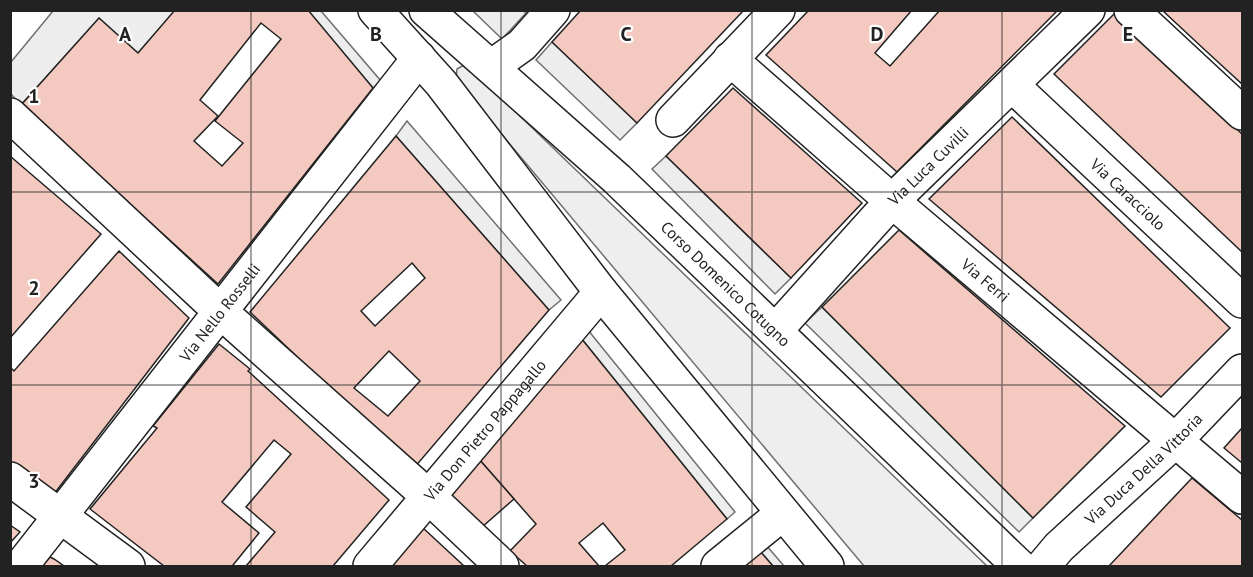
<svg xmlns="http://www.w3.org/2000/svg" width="1253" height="577" font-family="'PT Sans',sans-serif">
	<rect width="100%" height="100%" fill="#fff"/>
	<path fill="#eee" stroke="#6f6f6f" stroke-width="1.5" d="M 462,66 L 468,66 L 987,566 L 864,566 L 456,80 L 457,69 Z"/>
	<g fill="#ededed" stroke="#6f6f6f" stroke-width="1.5">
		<path d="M 53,11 L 175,11 L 138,53 L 99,18 L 21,105 L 11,94 L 11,62 Z"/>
		<path d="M 308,11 L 321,11 L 381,81 L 373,88 Z"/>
		<path d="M 473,11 L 523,11 L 526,13 L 502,39 Z"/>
		<path d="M 552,42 L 637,123 L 620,140 L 536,60 Z"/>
		<path d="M 407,121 L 561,300 L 549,310 L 396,136 Z"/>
		<path d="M 666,156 L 791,278 L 775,294 L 652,169 Z"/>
		<path d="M 822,307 L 1033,518 L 1019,532 L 805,323 Z"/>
		<path d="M 588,330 L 735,512 L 727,519 L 581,338 Z"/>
		<path d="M 766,545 L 784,566 L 773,566 L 759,550 Z"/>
	</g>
	<g fill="#f3c9c0" stroke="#222" stroke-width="1.5" fill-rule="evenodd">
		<path d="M 175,10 L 308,10 L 373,88 L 218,284 L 21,105 L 99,18 L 138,53 ZM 261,23 L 281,39 L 215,121 L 243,143 L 222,166 L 194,141 L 218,116 L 200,100 Z"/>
		<path d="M 581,10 L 744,10 L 637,123 L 552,42 Z"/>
		<path d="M 809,10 L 912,10 L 875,53 L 890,66 L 940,10 L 1058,10 L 897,172 L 766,55 Z"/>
		<path d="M 1162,10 L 1242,10 L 1242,84 L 1206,51 Z"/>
		<path d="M 1114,14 L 1242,134 L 1242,252 L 1054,74 Z"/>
		<path d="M 733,88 L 862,203 L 791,278 L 666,156 Z"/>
		<path d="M 1012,117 L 1230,328 L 1161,397 L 929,199 Z"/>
		<path d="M 396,136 L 549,310 L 414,468 L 250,312 ZM 412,263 L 425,278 L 375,326 L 361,311 ZM 389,351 L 420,381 L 388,416 L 354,388 Z"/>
		<path d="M 10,156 L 101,234 L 10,338 Z"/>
		<path d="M 899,230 L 1125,426 L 1033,518 L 822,307 Z"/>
		<path d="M 119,251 L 189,318 L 54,494 L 10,461 L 10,367 L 14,371 Z"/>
		<path d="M 581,338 L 727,519 L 671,566 L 605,566 L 625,550 L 603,523 L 579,543 L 599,566 L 527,566 L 510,551 L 536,524 L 478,458 Z"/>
		<path d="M 219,344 L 250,369 L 248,371 L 389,500 L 333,566 L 246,566 L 275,532 L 246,507 L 291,454 L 274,440 L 222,502 L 259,533 L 233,565 L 235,566 L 164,566 L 90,509 L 157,428 L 153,426 Z"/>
		<path d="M 1242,428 L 1242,463 L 1224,448 Z"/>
		<path d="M 478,458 L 514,499 L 482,527 L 449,496 Z"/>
		<path d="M 1192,478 L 1242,520 L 1242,566 L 1109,566 Z"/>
		<path d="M 10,525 L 20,532 L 10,543 Z"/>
		<path d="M 422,527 L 464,566 L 388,566 Z"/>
		<path d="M 759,550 L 773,566 L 739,566 Z"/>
		<path d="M 50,557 L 54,559 L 64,566 L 42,566 Z"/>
	</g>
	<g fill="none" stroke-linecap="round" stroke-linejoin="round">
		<defs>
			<g id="minor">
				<path d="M 1131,10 L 1242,113"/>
				<path id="s1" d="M 730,59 L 892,201 L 1242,497"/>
				<path d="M 491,67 L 522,45 L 553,10"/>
				<path id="s2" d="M 1013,86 L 1242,301"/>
				<path d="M 10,115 L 221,312 L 429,497 L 502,566"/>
				<path d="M 673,120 L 778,10"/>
				<path id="s3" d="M 776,330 L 892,201 L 1088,10"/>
				<path d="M 10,479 L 128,566"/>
				<path id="s4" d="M 21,566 L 419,58"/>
				<path id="s5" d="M 370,566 L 601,292"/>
				<path d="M 718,566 L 782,514"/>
				<path id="s6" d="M 1043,566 L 1059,547 L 1175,441 L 1242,371"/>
			</g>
			<g id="tertiary">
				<path id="s7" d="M 426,10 L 617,179 L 1019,566"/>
			</g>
			<path id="secondary" d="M 375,10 L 441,83 L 601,292 L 827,566"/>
		</defs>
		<use href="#minor" stroke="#222" stroke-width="36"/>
		<use href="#tertiary" stroke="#222" stroke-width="36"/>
		<use href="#secondary" stroke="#222" stroke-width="36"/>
		<use href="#minor" stroke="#fff" stroke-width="33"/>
		<use href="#tertiary" stroke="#fff" stroke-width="33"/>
		<use href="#secondary" stroke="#fff" stroke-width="33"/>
	</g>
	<path fill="none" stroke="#222" stroke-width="1.5" stroke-opacity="0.55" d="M 251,10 L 251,566M 501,10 L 501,566M 752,10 L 752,566M 1002,10 L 1002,566M 10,192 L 1242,192M 10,385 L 1242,385"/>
	<g text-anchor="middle" stroke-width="4.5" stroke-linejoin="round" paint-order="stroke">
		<g font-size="16" fill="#222" stroke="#fff">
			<text dy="6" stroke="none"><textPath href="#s3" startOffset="224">Via Luca Cuvilli</textPath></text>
			<text dy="6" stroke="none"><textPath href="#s2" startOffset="158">Via Caracciolo</textPath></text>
			<text dy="6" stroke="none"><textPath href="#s1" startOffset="338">Via Ferri</textPath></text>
			<text dy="6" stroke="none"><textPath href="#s7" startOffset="406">Corso Domenico Cotugno</textPath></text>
			<text dy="6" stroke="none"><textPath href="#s4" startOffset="322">Via Nello Rosselli</textPath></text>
			<text dy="6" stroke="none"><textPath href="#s5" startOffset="178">Via Don Pietro Pappagallo</textPath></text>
			<text dy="6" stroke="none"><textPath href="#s6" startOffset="140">Via Duca Della Vittoria</textPath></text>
		</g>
	</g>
	<g font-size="20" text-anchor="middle" font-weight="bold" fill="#222" stroke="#fff" stroke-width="4.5" stroke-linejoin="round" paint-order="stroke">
		<text x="125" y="41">A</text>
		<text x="376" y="41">B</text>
		<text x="626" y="41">C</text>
		<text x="877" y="41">D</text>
		<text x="1128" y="41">E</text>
		<text x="34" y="103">1</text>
		<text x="34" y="295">2</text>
		<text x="34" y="488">3</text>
	</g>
	<rect width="1253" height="577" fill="none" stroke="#222222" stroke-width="24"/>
</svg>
